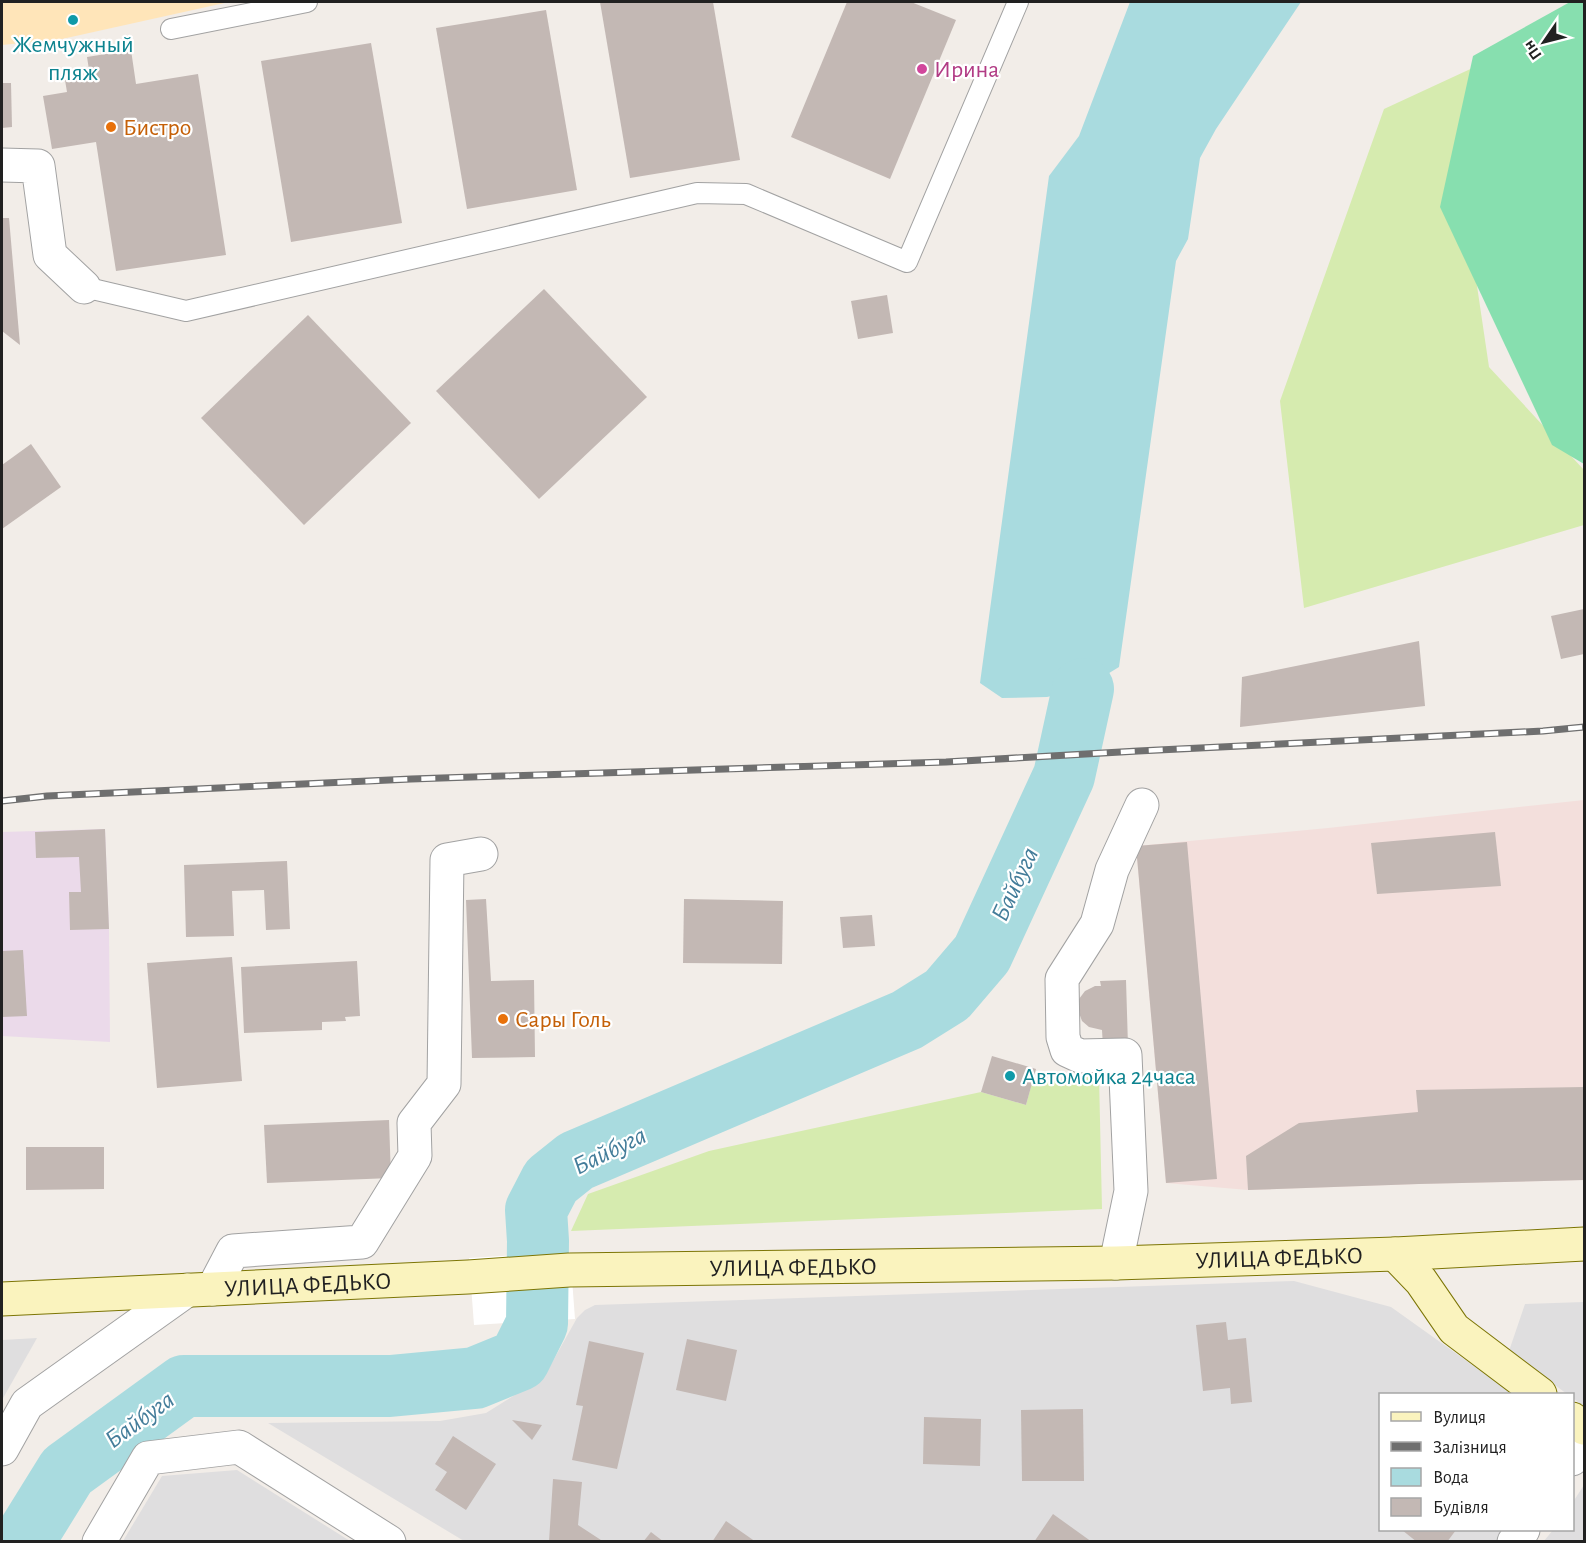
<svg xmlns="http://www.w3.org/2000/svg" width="1586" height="1543" font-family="'Alegreya Sans',sans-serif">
	<rect width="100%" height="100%" fill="#f2ede8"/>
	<g fill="#dfdedf">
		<path d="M 1294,1281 L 1391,1307 L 1513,1394 L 1380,1394 L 1380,1530 L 1515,1530 L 1506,1542 L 464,1541 L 268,1423 L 440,1421 L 486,1413 L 544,1377 L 577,1318 L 585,1310 L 595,1305 Z"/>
		<path d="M 1584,1302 L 1584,1407 L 1573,1398 L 1572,1394 L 1567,1394 L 1509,1351 L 1525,1304 Z"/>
		<path d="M 37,1338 L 2,1400 L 2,1340 Z"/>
		<path d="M 237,1470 L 350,1541 L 123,1541 L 162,1476 Z"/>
		<path d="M 1584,1485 L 1584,1541 L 1544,1541 L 1553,1530 L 1572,1530 L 1573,1502 Z"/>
	</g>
	<path fill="#ebdaea" d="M 105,829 L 109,929 L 110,1042 L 2,1036 L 2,832 Z"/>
	<path fill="#f3dfdc" d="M 1584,800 L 1584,1180 L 1419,1184 L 1248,1190 L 1166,1183 L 1136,846 L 1328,828 Z"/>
	<g fill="#d6ebaf">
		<path d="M 1492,59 L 1464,198 L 1489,367 L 1584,470 L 1584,525 L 1304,608 L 1280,401 L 1384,109 Z"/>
		<path d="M 1099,1076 L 1102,1209 L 571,1231 L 588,1194 L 709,1151 L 981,1092 L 1026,1105 L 1032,1083 Z"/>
	</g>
	<path fill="#ffe5b9" d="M 2,2 L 229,2 L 62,39 L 2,45 Z"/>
	<path fill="#87dfaf" d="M 1570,2 L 1584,2 L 1584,464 L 1552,445 L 1440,207 L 1473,56 Z"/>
	<path fill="#a9dbdf" d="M 1130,2 L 1301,2 L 1216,129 L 1200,158 L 1188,239 L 1176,261 L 1119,667 L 1083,689 L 1047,697 L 1002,698 L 980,683 L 1049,176 L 1079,136 Z"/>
	<path fill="#fff" d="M 570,1252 L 575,1319 L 474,1325 L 469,1258 Z"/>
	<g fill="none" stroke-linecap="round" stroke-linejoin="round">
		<path stroke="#a9dbdf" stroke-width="62" d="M 23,1542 L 67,1471 L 184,1386 L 390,1386 L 475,1378 L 519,1360 L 537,1324 L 538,1241 L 536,1210 L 551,1181 L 576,1161 L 907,1020 L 947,995 L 982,954 L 1064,776 L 1083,689"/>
	</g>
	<g fill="#c3b8b4">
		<path d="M 600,2 L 713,2 L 740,160 L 630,178 Z"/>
		<path d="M 847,2 L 911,2 L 956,20 L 890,179 L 791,137 Z"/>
		<path d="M 546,10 L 577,190 L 467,209 L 436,28 Z"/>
		<path d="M 371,43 L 402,223 L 291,242 L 261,61 Z"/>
		<path d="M 131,50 L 136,84 L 198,74 L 226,255 L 116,271 L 96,142 L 52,149 L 43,96 L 67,92 L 65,80 L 90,76 L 87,57 Z"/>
		<path d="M 2,83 L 11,83 L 12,127 L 2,128 Z"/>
		<path d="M 2,218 L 9,218 L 20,345 L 2,331 Z"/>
		<path d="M 544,289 L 647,397 L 539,499 L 436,391 Z"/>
		<path d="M 887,295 L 893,333 L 858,339 L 851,301 Z"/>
		<path d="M 308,315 L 411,423 L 304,525 L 201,418 Z"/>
		<path d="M 31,444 L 61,487 L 2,529 L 2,465 Z"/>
		<path d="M 1584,609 L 1584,654 L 1561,659 L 1551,616 Z"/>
		<path d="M 1419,641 L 1425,706 L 1240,727 L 1242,677 Z"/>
		<path d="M 105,829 L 109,929 L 70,930 L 69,892 L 81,892 L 79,857 L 36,858 L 35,832 Z"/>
		<path d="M 1495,832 L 1501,886 L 1377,894 L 1371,843 Z"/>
		<path d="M 1187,842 L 1217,1179 L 1166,1183 L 1136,846 Z"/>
		<path d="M 287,861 L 290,929 L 266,930 L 264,890 L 232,891 L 234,936 L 186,937 L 184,865 Z"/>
		<path d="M 486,899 L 491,981 L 534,980 L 535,1057 L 472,1058 L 466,900 Z"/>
		<path d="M 684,899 L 783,901 L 782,964 L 683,963 Z"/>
		<path d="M 872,915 L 875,946 L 843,948 L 840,917 Z"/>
		<path d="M 23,950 L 27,1016 L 2,1017 L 2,951 Z"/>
		<path d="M 232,957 L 242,1081 L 157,1088 L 147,963 Z"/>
		<path d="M 357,961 L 360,1016 L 345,1017 L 346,1021 L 322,1022 L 322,1030 L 244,1033 L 241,967 Z"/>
		<path d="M 1126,980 L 1128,1046 L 1103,1047 L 1102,1030 L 1089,1027 L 1082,1021 L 1078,1010 L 1079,999 L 1085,991 L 1095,986 L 1101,986 L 1100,981 Z"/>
		<path d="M 992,1056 L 1036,1069 L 1026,1105 L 981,1092 Z"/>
		<path d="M 1584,1087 L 1584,1180 L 1419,1184 L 1248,1190 L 1246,1156 L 1299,1123 L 1418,1112 L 1416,1090 Z"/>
		<path d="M 389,1120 L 391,1178 L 267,1183 L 264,1125 Z"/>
		<path d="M 26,1147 L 104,1147 L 104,1189 L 26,1190 Z"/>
		<path d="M 1226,1322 L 1228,1340 L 1246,1338 L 1252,1402 L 1231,1404 L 1230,1388 L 1203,1391 L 1196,1325 Z"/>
		<path d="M 687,1339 L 737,1350 L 726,1401 L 676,1390 Z"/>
		<path d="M 589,1341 L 644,1353 L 617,1469 L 572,1460 L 583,1406 L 576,1405 Z"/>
		<path d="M 1083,1409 L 1084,1481 L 1022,1481 L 1021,1410 Z"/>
		<path d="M 924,1417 L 981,1419 L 980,1466 L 923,1464 Z"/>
		<path d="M 512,1420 L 542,1425 L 532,1440 Z"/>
		<path d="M 453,1436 L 496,1464 L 466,1510 L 435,1490 L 447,1472 L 435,1464 Z"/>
		<path d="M 553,1479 L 582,1482 L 578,1525 L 604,1542 L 549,1542 Z"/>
		<path d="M 1053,1514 L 1092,1542 L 1034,1542 Z"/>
		<path d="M 726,1521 L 756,1542 L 712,1542 Z"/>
		<path d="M 1402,1530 L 1456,1530 L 1447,1542 L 1417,1542 Z"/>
		<path d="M 651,1532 L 664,1542 L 643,1542 Z"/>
	</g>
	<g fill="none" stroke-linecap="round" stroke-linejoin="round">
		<defs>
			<g id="lane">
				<path d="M 171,29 L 307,2"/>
				<path d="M 84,287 L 186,311 L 697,193 L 746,194 L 907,262 L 1018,2"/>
			</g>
			<g id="street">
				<path d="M 2,165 L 38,166 L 50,255 L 84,287"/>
				<path d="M 1116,1263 L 1131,1191 L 1125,1055 L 1080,1056 L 1067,1050 L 1063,1037 L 1062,979 L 1097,924 L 1112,870 L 1142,805"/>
				<path d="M 213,1289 L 233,1251 L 362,1242 L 415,1156 L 414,1123 L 444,1084 L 447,860 L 481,854"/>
				<path d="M 2,1449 L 27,1404 L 187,1290"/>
				<path d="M 1572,1459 L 1584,1443"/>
				<path d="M 99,1542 L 148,1458 L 239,1447 L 389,1542"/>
				<path d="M 1514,1542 L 1523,1530"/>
			</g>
			<g id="secondary">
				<path d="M 1395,1254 L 1421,1281 L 1454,1329 L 1540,1394"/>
				<path id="s1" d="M 2,1299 L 468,1277 L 569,1270 L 1116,1263 L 1395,1254 L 1584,1244"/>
				<path d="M 1572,1419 L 1584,1428"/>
			</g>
		</defs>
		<use href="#lane" stroke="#a2a2a2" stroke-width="22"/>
		<use href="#street" stroke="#a2a2a2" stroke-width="35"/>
		<use href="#secondary" stroke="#7c7505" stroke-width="35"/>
		<use href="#lane" stroke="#fff" stroke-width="20"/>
		<use href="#street" stroke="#fff" stroke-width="33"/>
		<use href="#secondary" stroke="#faf3be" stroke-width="33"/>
		<defs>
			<path id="rail" d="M 2,801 L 47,796 L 411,779 L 946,762 L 1138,751 L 1543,731 L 1584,727"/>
		</defs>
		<use href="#rail" stroke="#6f6f6f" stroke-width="7"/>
		<use href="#rail" stroke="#fff" stroke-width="4.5" stroke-dasharray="14" stroke-linecap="butt"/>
	</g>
	<g fill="#0f9aa8" stroke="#fff" stroke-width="2">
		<circle cx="73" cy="20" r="6"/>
		<circle cx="1010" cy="1076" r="6"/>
	</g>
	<circle fill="#d1479c" stroke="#fff" stroke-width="2" cx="922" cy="69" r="6"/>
	<g fill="#e8710a" stroke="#fff" stroke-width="2">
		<circle cx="111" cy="127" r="6"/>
		<circle cx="503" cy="1019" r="6"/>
	</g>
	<g text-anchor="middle" stroke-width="4.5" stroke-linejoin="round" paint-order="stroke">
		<g font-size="24" fill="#0d838f" stroke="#fff">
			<text x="73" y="52">Жемчужный<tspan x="73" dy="28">пляж</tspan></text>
			<text x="1022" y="1084" text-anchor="start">Автомойка 24часа</text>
		</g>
		<g font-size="24" fill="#b23c85" stroke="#fff" text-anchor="start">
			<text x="934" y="77">Ирина</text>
		</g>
		<g font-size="24" fill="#c56008" stroke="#fff" text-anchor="start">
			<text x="123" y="135">Бистро</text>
			<text x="515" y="1027">Сары Голь</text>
		</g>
		<g font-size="24" fill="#212121" stroke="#fff">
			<text dy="8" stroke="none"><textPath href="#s1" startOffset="1278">УЛИЦА ФЕДЬКО</textPath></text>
			<text dy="8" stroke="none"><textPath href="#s1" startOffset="792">УЛИЦА ФЕДЬКО</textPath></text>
			<text dy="8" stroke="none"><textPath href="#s1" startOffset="306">УЛИЦА ФЕДЬКО</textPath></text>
		</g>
		<g font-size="26" font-style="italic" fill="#447d9a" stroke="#fff">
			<text transform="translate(1014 884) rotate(-65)" y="9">Байбуга</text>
			<text transform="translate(609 1150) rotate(-26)" y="9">Байбуга</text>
			<text transform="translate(139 1419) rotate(-36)" y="9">Байбуга</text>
		</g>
	</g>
	<rect width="1586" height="1543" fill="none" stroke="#212121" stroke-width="6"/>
	<rect x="1379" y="1393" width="195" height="138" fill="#ffffff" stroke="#a6a6a6" stroke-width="1.5"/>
	<rect x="1391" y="1412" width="30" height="9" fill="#faf3be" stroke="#a6a6a6" stroke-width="1.5"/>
	<text x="1433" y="1423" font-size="18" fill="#212121">Вулиця</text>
	<rect x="1391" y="1442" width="30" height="9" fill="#6f6f6f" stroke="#a6a6a6" stroke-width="1.5"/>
	<text x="1433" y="1453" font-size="18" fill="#212121">Залізниця</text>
	<rect x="1391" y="1468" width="30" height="18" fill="#a9dbdf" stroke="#a6a6a6" stroke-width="1.5"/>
	<text x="1433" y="1483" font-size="18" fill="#212121">Вода</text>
	<rect x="1391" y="1498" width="30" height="18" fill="#c3b8b4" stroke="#a6a6a6" stroke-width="1.5"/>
	<text x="1433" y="1513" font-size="18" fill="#212121">Будівля</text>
	<g transform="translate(1544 42) rotate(235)" stroke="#ffffff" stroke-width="4.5" paint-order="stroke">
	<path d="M0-4.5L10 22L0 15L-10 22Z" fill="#212121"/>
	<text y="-9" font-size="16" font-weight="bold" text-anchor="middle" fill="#212121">Пн</text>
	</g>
</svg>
